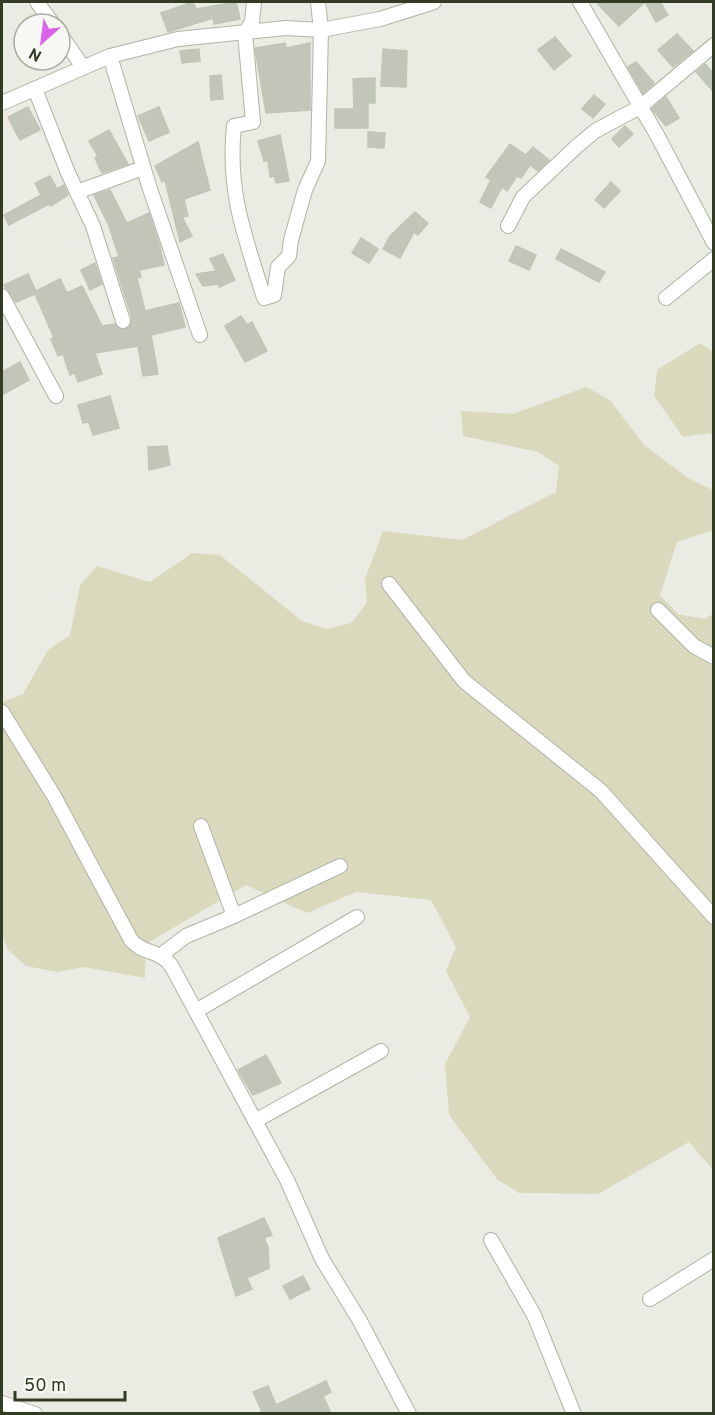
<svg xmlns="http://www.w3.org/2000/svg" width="715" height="1415" font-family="Overpass,sans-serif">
	<rect width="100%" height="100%" fill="#eaece3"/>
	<g fill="#dbd9bd">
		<path d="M 700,343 L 713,352 L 713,436 L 710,433 L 683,437 L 654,396 L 657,370 Z"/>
		<path d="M 586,387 L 610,400 L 644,445 L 688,478 L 713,490 L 713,530 L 677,542 L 660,595 L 678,614 L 704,619 L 713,614 L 713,1170 L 689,1142 L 598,1194 L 519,1193 L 497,1179 L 449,1115 L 445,1064 L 470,1017 L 446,971 L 456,947 L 431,900 L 356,892 L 307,913 L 246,885 L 146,944 L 145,978 L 84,967 L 58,972 L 26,966 L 8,950 L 2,935 L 2,702 L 23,694 L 48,650 L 70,635 L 80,585 L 97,566 L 150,582 L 192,553 L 220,555 L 302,621 L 327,629 L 351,623 L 367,603 L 365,579 L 383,531 L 462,540 L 556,492 L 559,466 L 538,452 L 463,436 L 461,411 L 513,414 Z"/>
	</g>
	<g fill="#c2c6b8" stroke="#c1c5b5" stroke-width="1.5">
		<path d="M 193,2 L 196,9 L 236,2 L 240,19 L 214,24 L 213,18 L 168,32 L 161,13 Z"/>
		<path d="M 596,2 L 660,2 L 668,15 L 656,22 L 645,2 L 619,26 Z"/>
		<path d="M 677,34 L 693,51 L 673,67 L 658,50 Z"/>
		<path d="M 555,37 L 571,56 L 554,70 L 538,50 Z"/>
		<path d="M 285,43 L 286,48 L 310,43 L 310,110 L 266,113 L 255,48 Z"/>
		<path d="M 199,49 L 200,61 L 182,63 L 180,51 Z"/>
		<path d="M 383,49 L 407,51 L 406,87 L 381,86 Z"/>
		<path d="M 636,62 L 654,83 L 643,93 L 628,67 Z"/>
		<path d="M 705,64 L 714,74 L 714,92 L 696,72 Z"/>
		<path d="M 221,75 L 223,99 L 211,100 L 210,76 Z"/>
		<path d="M 375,78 L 375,103 L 368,103 L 368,128 L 335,128 L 335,109 L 354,109 L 353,79 Z"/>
		<path d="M 594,95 L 605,104 L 593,118 L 582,109 Z"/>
		<path d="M 666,97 L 679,118 L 666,126 L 652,109 Z"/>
		<path d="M 28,107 L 40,130 L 20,140 L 8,117 Z"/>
		<path d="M 159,107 L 169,132 L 149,141 L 138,116 Z"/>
		<path d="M 625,126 L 633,134 L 619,147 L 612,139 Z"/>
		<path d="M 109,130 L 128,164 L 102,173 L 95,158 L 98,156 L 89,141 Z"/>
		<path d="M 368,132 L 385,133 L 384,148 L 368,147 Z"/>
		<path d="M 280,135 L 289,181 L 276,183 L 274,176 L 270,177 L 268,160 L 264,161 L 258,141 Z"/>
		<path d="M 198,142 L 210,190 L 184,199 L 188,216 L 182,217 L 192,236 L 180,242 L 165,180 L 162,182 L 155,166 Z"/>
		<path d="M 510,144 L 526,155 L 533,147 L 549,160 L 538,171 L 530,165 L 521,178 L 517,176 L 507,191 L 502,187 L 491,208 L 480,202 L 491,180 L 486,177 Z"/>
		<path d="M 50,176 L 57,189 L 64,185 L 68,195 L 51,206 L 49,204 L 9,225 L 4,215 L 41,195 L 35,183 Z"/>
		<path d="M 611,182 L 620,191 L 604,208 L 595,200 Z"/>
		<path d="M 110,190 L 127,223 L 149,213 L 160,247 L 164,265 L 139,270 L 141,277 L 137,278 L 145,311 L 179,303 L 185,327 L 151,335 L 158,374 L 143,376 L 138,346 L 95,353 L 102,374 L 78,382 L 75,373 L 70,375 L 63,354 L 58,356 L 51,339 L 54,338 L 35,294 L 16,302 L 4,285 L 28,274 L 36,291 L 60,279 L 67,293 L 82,286 L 102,326 L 115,324 L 122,330 L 129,327 L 132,318 L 113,258 L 119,257 L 109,226 L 94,195 Z"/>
		<path d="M 415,212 L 428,223 L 418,235 L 414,232 L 400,258 L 383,249 L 390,236 Z"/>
		<path d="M 361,238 L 378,249 L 369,263 L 352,253 Z"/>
		<path d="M 516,246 L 536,255 L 529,270 L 509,261 Z"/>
		<path d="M 561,249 L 605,272 L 599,282 L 556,259 Z"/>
		<path d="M 223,254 L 235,280 L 219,287 L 219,284 L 203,286 L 196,274 L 216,271 L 210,259 Z"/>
		<path d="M 95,263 L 102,284 L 90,290 L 81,270 Z"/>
		<path d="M 241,316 L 247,325 L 252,322 L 267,351 L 245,362 L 225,326 Z"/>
		<path d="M 20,362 L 29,380 L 2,395 L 2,372 Z"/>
		<path d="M 110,396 L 119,428 L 93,435 L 89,422 L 83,423 L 78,405 Z"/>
		<path d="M 167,446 L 170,465 L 149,470 L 148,447 Z"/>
		<path d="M 266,1055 L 281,1083 L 253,1095 L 238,1070 Z"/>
		<path d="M 264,1218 L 272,1235 L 264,1238 L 268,1247 L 269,1268 L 247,1278 L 252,1289 L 236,1296 L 218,1238 Z"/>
		<path d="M 303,1276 L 310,1289 L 290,1299 L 283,1286 Z"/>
		<path d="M 326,1381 L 331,1392 L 323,1396 L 331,1413 L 258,1413 L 262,1412 L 253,1392 L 268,1386 L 276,1405 Z"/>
	</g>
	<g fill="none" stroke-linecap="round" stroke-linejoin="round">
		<defs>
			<g id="minor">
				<path d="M 37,2 L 53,24"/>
				<path d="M 254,2 L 252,22 L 245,33 L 253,122 L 234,126 C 227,192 245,236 264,298 L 274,295 L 278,267 L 289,256 L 291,240 L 305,190 L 318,161 L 321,30 L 318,2"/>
				<path d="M 580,2 L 657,135 L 714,243"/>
				<path d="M 60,34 L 83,67"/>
				<path d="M 110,56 L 149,186 L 200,335"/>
				<path d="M 35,89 L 68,173 L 93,226 L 123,321"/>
				<path d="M 2,103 L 110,56 L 178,39 L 286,28 L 321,30 L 380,19 L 434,2"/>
				<path d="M 77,192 L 143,168"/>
				<path d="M 508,226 L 523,197 L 576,147 L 595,131 L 640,107 L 714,45"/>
				<path d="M 2,296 L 56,396"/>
				<path d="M 666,298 L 714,259"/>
				<path d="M 389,584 L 464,681 L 601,791 L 714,917"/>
				<path d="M 658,610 L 694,646 L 714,657"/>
				<path d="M 2,712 L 54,796 L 131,940 C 142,954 162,950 172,967 L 287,1180 L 322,1259 L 360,1321 L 409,1414"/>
				<path d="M 234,916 L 340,866"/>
				<path d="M 161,955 L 186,936 L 234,916 L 201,826"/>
				<path d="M 196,1011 L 357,917"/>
				<path d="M 255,1121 L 381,1051"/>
				<path d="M 491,1240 L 534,1315 L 574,1414"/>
				<path d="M 650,1299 L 714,1259"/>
				<path d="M 2,1403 L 35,1414"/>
			</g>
		</defs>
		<use href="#minor" stroke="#afb4a6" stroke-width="16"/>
		<use href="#minor" stroke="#fff" stroke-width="14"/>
	</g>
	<rect width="715" height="1415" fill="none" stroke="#323c24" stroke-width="6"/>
	<g transform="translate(42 42) rotate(208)"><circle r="28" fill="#f7f8f3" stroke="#a8ada0" stroke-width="1.5"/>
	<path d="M0-4.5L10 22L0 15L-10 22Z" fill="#da64e8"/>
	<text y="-9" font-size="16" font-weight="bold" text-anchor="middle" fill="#323c24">N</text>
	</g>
	<path d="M15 1391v9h110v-9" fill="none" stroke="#323c24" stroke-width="3"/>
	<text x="24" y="1391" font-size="18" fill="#323c24" stroke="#f7f8f3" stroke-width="4.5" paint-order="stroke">50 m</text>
</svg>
